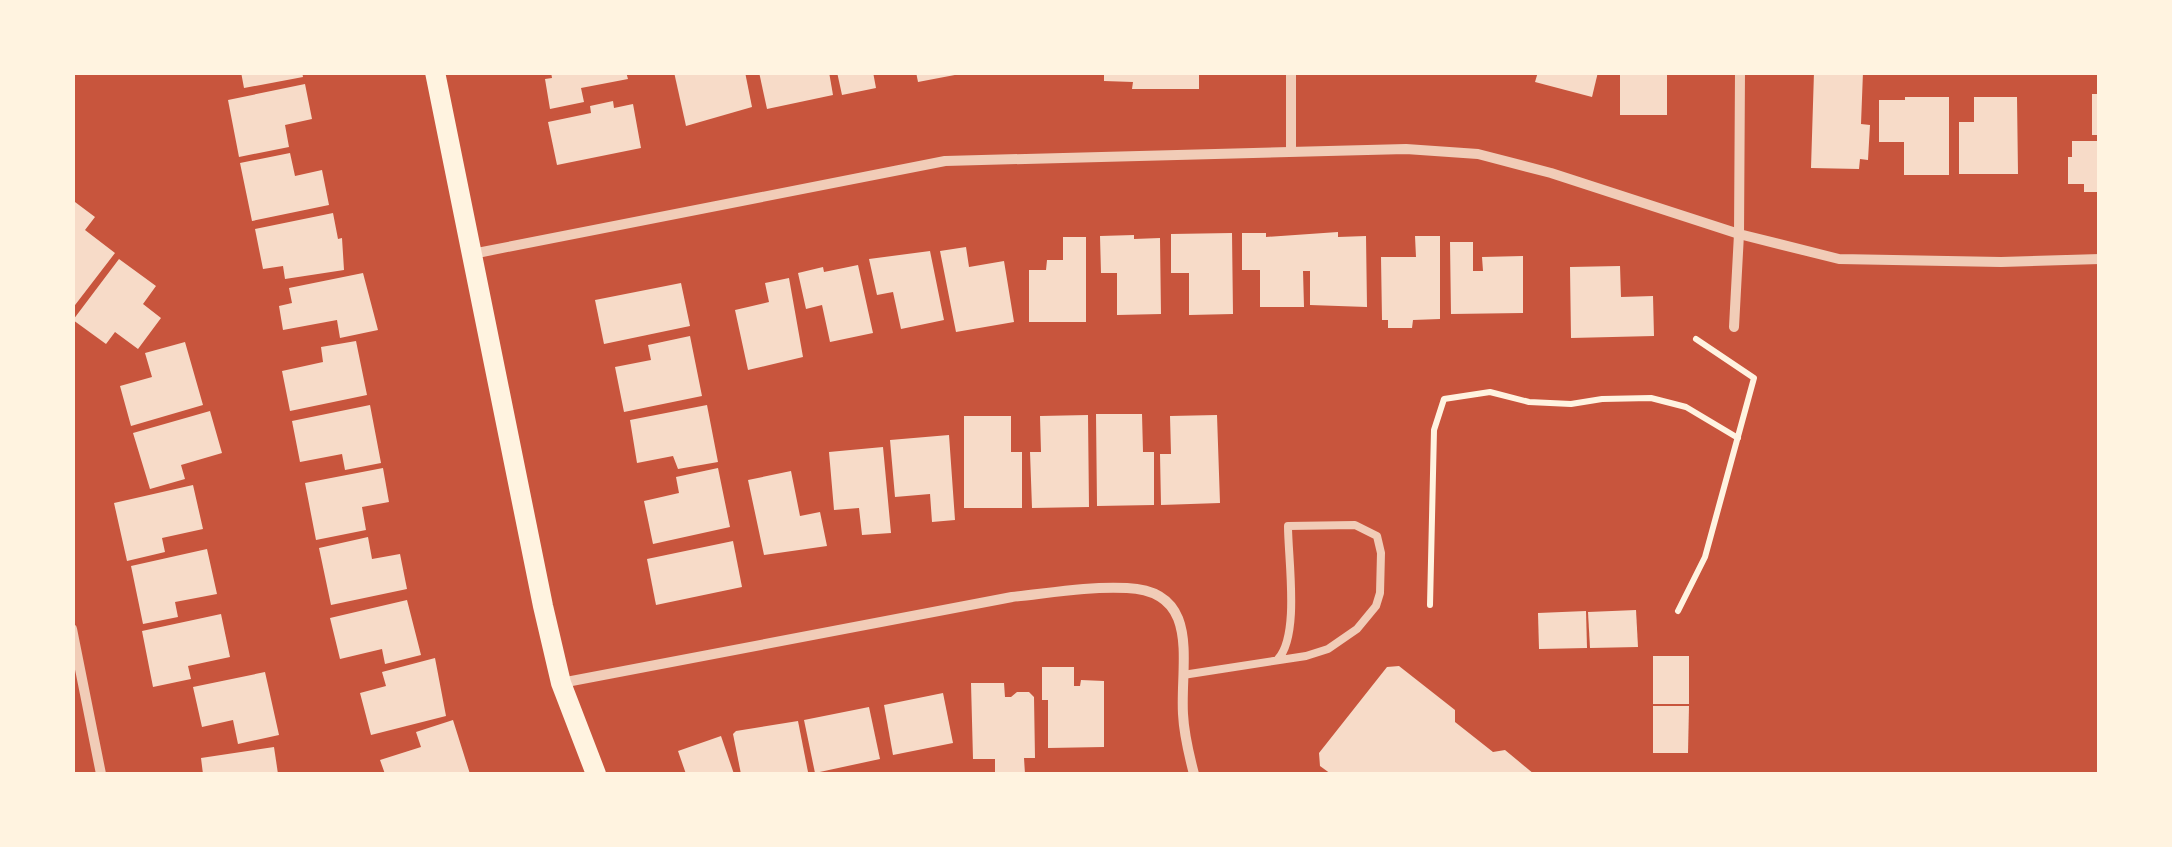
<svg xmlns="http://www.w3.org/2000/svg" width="2172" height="847" font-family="'Sofia Sans Condensed',sans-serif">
	<rect width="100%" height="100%" fill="#c8553d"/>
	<g fill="#f7dbc8">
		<path d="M 241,72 L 302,72 L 303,77 L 244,88 Z"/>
		<path d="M 551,72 L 626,72 L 628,79 L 581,88 L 584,102 L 550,109 L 545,79 L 552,78 Z"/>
		<path d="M 674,72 L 745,72 L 752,107 L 686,126 Z"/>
		<path d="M 759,72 L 829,72 L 833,95 L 767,109 Z"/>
		<path d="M 837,72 L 873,72 L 876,88 L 842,95 Z"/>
		<path d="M 916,72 L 960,72 L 960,74 L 918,82 Z"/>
		<path d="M 1104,72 L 1199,72 L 1199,89 L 1132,89 L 1133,82 L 1104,81 Z"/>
		<path d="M 1538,72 L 1598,72 L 1592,97 L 1535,82 Z"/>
		<path d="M 1620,72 L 1667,74 L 1667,115 L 1620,115 Z"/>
		<path d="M 1814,72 L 1863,72 L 1861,124 L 1870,125 L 1868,160 L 1860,159 L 1859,169 L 1811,168 Z"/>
		<path d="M 305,84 L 312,119 L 285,125 L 289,147 L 239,157 L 228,100 Z"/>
		<rect x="2092" y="94" width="8" height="41"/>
		<path d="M 1905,97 L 1949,97 L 1949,175 L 1904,175 L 1904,142 L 1879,142 L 1879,100 L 1905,100 Z"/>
		<path d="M 1974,97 L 2017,97 L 2018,174 L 1959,174 L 1959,122 L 1974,122 Z"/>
		<path d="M 613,101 L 614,108 L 633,104 L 641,148 L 557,165 L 548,122 L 591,113 L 590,106 Z"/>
		<path d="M 2072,141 L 2100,141 L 2100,192 L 2084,192 L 2084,184 L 2068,184 L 2068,157 L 2072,157 Z"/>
		<path d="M 290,153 L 295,176 L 322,170 L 329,205 L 252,221 L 240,163 Z"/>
		<path d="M 75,202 L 95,217 L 85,230 L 115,253 L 72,309 L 72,206 Z"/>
		<path d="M 333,213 L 338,239 L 342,238 L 344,270 L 285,279 L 283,266 L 263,269 L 255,229 Z"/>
		<path d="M 1338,232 L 1338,237 L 1366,236 L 1367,307 L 1310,305 L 1310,271 L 1303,271 L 1304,307 L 1260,307 L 1260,270 L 1242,270 L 1242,233 L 1266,233 L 1266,237 Z"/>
		<path d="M 1232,233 L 1233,314 L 1189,315 L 1189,273 L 1171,273 L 1171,234 Z"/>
		<path d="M 1134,235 L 1134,239 L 1160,238 L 1161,314 L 1117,315 L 1117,273 L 1101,273 L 1100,236 Z"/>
		<path d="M 1415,236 L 1440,236 L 1440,319 L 1413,320 L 1412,328 L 1388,328 L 1388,320 L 1382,320 L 1381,257 L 1416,257 Z"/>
		<path d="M 1063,237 L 1086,237 L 1086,322 L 1029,322 L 1029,270 L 1046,270 L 1047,260 L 1063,260 Z"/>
		<path d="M 1450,242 L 1473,242 L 1473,271 L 1483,271 L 1482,257 L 1523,256 L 1523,313 L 1451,314 Z"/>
		<path d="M 966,247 L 969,267 L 1004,261 L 1014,322 L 956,332 L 940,251 Z"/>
		<path d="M 930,251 L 944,320 L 901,329 L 893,292 L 877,295 L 869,259 Z"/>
		<path d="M 119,259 L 156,286 L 143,304 L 161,318 L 138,349 L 115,332 L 106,344 L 73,320 Z"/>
		<path d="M 858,265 L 873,333 L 830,342 L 822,305 L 806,309 L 798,273 L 823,267 L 824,272 Z"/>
		<path d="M 1620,266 L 1621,297 L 1653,296 L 1654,336 L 1571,338 L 1570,267 Z"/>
		<path d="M 363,273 L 378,330 L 340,338 L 337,320 L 283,330 L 279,306 L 292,303 L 289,288 Z"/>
		<path d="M 789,278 L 803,357 L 748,370 L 735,310 L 769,302 L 765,283 Z"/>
		<path d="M 681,283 L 690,326 L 604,344 L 595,300 Z"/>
		<path d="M 690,336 L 702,396 L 624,412 L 615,367 L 651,360 L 648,345 Z"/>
		<path d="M 356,341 L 367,395 L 290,411 L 282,371 L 323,362 L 321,347 Z"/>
		<path d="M 185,342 L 203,405 L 131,426 L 120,386 L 152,377 L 145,353 Z"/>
		<path d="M 370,405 L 381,463 L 345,470 L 342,454 L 300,462 L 292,421 Z"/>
		<path d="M 707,405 L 718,462 L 678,469 L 673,456 L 637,463 L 630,420 Z"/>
		<path d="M 210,411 L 222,453 L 181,465 L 185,479 L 150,489 L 133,433 Z"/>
		<path d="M 1096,414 L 1142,414 L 1143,452 L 1154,452 L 1154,505 L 1097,506 Z"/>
		<path d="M 1088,415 L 1089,507 L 1032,508 L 1030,452 L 1041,452 L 1040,416 Z"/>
		<path d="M 1217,415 L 1220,503 L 1161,505 L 1160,454 L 1171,454 L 1170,416 Z"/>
		<path d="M 964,416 L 1011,416 L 1011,452 L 1022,452 L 1022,508 L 964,508 Z"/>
		<path d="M 949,435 L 955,520 L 932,522 L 930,494 L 895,497 L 890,440 Z"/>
		<path d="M 883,447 L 891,533 L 862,535 L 859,508 L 834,510 L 829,452 Z"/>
		<path d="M 383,468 L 389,502 L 362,507 L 366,530 L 316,540 L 305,483 Z"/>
		<path d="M 718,468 L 730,527 L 653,544 L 644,501 L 679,493 L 676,477 Z"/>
		<path d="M 791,471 L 800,516 L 820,512 L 827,546 L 764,555 L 748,480 Z"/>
		<path d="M 193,485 L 203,529 L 162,538 L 165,552 L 127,561 L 114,503 Z"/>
		<path d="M 368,537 L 372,559 L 400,554 L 407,589 L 331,605 L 319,548 Z"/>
		<path d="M 733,541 L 742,587 L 656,605 L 647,559 Z"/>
		<path d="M 207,549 L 217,594 L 175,602 L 178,617 L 143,624 L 131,566 Z"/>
		<path d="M 407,600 L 421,655 L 385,664 L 382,649 L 340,659 L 330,618 Z"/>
		<path d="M 1636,610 L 1638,647 L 1590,648 L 1588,612 Z"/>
		<path d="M 1586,611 L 1587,648 L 1539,649 L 1538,613 Z"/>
		<path d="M 221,614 L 230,657 L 188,666 L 191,679 L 153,687 L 142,631 Z"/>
		<rect x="1653" y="656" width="36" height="48"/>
		<path d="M 435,658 L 446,716 L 371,735 L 360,693 L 386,686 L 382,672 Z"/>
		<path d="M 1399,666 L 1455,710 L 1455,722 L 1493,752 L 1505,750 L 1534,774 L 1331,774 L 1320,766 L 1319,753 L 1387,667 Z"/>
		<path d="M 1042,667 L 1074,667 L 1074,686 L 1080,686 L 1081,680 L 1104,681 L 1104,747 L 1048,748 L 1048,700 L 1042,700 Z"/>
		<path d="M 265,672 L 279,735 L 238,744 L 233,720 L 202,727 L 193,687 Z"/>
		<path d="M 971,683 L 1004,683 L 1005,697 L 1011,697 L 1017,692 L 1029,692 L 1034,697 L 1035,758 L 1024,758 L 1025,774 L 995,774 L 995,759 L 973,759 Z"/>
		<path d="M 943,693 L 953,743 L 893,755 L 884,705 Z"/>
		<path d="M 1653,706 L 1689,706 L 1688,753 L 1653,753 Z"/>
		<path d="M 869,707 L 880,759 L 815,773 L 804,720 Z"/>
		<path d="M 453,720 L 470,774 L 385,774 L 380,760 L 421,747 L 416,732 Z"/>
		<path d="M 798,721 L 808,772 L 741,774 L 733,734 L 736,731 Z"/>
		<path d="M 721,736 L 734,774 L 686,774 L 678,751 Z"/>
		<path d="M 274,747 L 278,774 L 203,774 L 201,758 Z"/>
	</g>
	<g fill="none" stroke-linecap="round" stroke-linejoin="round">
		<g stroke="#fff3e0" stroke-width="6">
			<path d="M 1430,605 L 1434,430 L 1444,399 L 1490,392 L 1529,402 L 1571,404 L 1602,399 L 1651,398 L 1686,407 L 1738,438"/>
			<path d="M 1678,611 L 1705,557 L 1754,378 L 1696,339"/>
		</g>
		<path stroke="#f1ccb7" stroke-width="8" d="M 1183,675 L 1306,656 L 1328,649 L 1357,629 L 1376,606 L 1380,593 L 1381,553 L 1377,536 L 1355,525 L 1288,526 C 1288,559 1300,635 1278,659"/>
		<g stroke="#f1ccb7" stroke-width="10">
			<path d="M 1291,150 L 1291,72"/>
			<path d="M 472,254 L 945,161 L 1406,149 L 1478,154 L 1551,173 L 1739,234 L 1839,259 L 2001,262 L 2100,259"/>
			<path d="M 1734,327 L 1739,234 L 1740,72"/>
			<path d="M 72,629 L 101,774"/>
			<path d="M 561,683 L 1012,597 C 1050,593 1089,586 1127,588 C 1202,591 1180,663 1183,714 C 1184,735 1189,755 1194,774"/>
		</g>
		<path stroke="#fff3e0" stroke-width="20" d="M 435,72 L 543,606 L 561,683 L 596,774"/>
	</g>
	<rect width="2172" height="847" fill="none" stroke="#fff3e0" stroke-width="150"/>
</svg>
